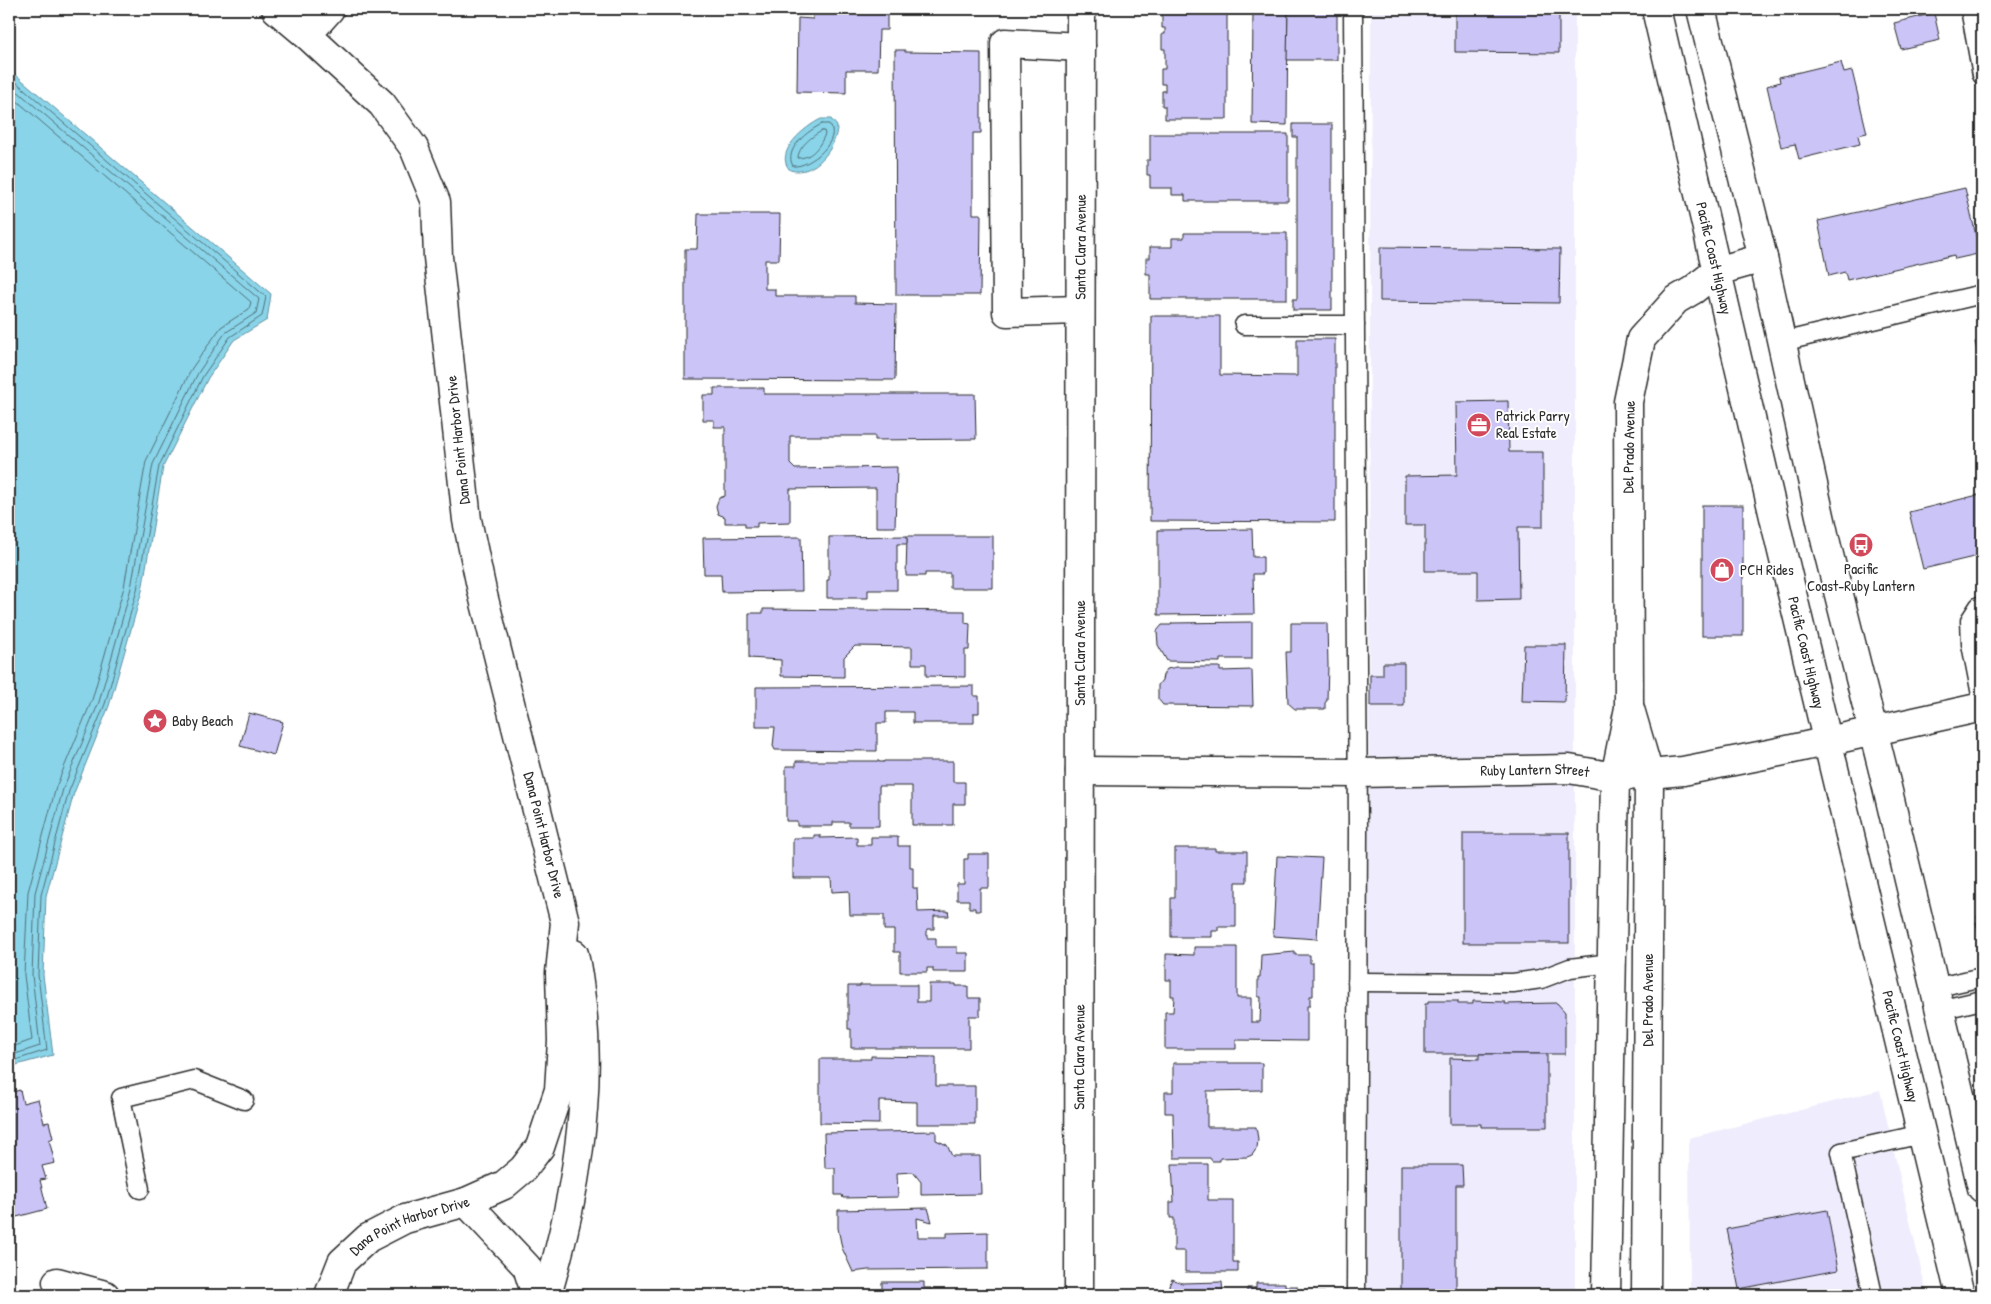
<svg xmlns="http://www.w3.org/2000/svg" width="1991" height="1304" font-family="'Patrick Hand',sans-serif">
	<rect width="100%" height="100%" fill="#fff"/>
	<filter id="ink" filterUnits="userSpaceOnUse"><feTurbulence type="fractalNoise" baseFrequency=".02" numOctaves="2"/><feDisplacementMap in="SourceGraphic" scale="10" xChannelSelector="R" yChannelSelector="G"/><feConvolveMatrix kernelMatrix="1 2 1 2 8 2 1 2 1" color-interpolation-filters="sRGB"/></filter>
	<g filter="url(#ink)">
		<g fill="#efedfd">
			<path d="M 1371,9 L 1575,9 L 1575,1295 L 1367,1295 Z"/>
			<path d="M 1880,1090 L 1927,1295 L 1690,1295 L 1689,1138 Z"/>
		</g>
		<g fill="#89d4e9" stroke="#63909d">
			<path d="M 9,69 L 271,294 L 267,320 L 234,340 L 208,378 L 163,467 L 142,591 L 109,706 L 74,793 L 46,896 L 43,975 L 53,1055 L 9,1067 Z"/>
			<path d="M 821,119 L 831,119 L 837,126 C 837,148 814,177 790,170 C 773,152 806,126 821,119 Z"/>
		</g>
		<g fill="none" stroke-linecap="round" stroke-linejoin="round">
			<g stroke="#516f77" stroke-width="1">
				<path d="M 9,76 L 266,297 L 262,316 L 230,337 L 203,376 L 159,466 L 137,590 L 105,704 L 69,791 L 41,895 L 38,975 L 47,1050 L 9,1062"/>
				<path d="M 9,84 L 259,299 L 256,313 L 225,333 L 198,373 L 153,464 L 131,588 L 99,702 L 63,789 L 35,893 L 32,975 L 40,1046 L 9,1056"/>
				<path d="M 9,94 L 251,302 L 249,309 L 221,327 L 192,368 L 146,461 L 124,587 L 92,700 L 56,787 L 28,892 L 24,975 L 32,1040 L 9,1048"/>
				<path d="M 822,124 L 829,124 C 843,139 810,168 793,166 C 783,149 809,130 822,124 Z"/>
				<path d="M 822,131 L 824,131 L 825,134 C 820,146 812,158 798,158 C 798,147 813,135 822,131 Z"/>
			</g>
		</g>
		<g fill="#cac4f7" stroke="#2b2b2b">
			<path d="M 813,9 L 887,9 L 887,30 L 879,30 L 878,70 L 846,70 L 846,93 L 797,92 L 798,18 L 813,19 Z"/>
			<path d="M 1166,9 L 1227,9 L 1227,119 L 1165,119 L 1165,106 L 1162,106 L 1162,91 L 1165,91 L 1165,84 L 1161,84 L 1161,69 L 1165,69 L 1165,49 L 1162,49 L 1162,34 L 1165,34 L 1165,28 L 1162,28 L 1162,13 L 1166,13 Z"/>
			<path d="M 1253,9 L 1288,9 L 1287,125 L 1252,124 Z"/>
			<path d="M 1288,9 L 1337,9 L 1337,60 L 1287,60 Z"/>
			<path d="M 1455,9 L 1559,9 L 1559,53 L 1455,52 Z"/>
			<path d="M 1934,13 L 1940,40 L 1901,49 L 1894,23 Z"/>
			<path d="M 895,50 L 905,50 L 905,52 L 981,53 L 981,133 L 973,133 L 973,214 L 981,214 L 980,295 L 896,295 Z"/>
			<path d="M 1841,62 L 1844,73 L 1852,71 L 1867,133 L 1858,135 L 1860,144 L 1799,159 L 1795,144 L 1781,147 L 1767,86 L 1780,82 L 1779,77 Z"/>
			<path d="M 1293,124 L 1332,124 L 1332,310 L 1293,310 L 1293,299 L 1297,299 L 1297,137 L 1293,137 Z"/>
			<path d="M 1150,134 L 1288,134 L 1288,201 L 1185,201 L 1185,195 L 1172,195 L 1172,188 L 1150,188 L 1150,175 L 1147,175 L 1147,160 L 1150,160 Z"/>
			<path d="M 1965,188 L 1977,240 L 1979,239 L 1982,253 L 1955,259 L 1954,255 L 1847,280 L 1845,272 L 1829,276 L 1818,221 Z"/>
			<path d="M 698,214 L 780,214 L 779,260 L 765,260 L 765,289 L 775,289 L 775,296 L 855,296 L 855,303 L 896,304 L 895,380 L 685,379 L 685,249 L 697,249 Z"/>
			<path d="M 1184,233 L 1287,233 L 1287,299 L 1150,299 L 1150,274 L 1146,274 L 1146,258 L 1150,258 L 1150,247 L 1172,247 L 1172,238 L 1184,238 Z"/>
			<path d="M 1380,247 L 1560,249 L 1559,303 L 1380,301 Z"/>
			<path d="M 1151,316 L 1220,316 L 1220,375 L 1297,376 L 1297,339 L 1335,339 L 1335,522 L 1150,521 Z"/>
			<path d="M 1982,340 L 1982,371 L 1975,342 Z"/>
			<path d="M 714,388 L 764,388 L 764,394 L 975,394 L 976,439 L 875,440 L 875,436 L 790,436 L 790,464 L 795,469 L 897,467 L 895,527 L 876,527 L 876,488 L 790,489 L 790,522 L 757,523 L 757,527 L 745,527 L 745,523 L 725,523 L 725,517 L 718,514 L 716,506 L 719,498 L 725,496 L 725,427 L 714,427 L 714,420 L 703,420 L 703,395 L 714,395 Z"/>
			<path d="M 1508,401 L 1509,452 L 1543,452 L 1543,527 L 1518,527 L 1519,599 L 1478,600 L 1478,571 L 1425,571 L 1425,525 L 1405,525 L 1405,476 L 1457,475 L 1456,402 Z"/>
			<path d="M 1982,494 L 1982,555 L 1923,569 L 1909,512 Z"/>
			<rect x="1702" y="505" width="41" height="131"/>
			<path d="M 1252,529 L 1253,557 L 1263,557 L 1263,574 L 1253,574 L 1254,614 L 1158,615 L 1158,530 Z"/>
			<path d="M 907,536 L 993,536 L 993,588 L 950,588 L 950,573 L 925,573 L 925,576 L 906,576 Z"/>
			<path d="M 907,536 L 907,544 L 897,544 L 897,590 L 868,590 L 868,598 L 827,598 L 827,580 L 829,580 L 829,537 Z"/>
			<path d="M 801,537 L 802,591 L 722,592 L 721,574 L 704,574 L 703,538 Z"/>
			<path d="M 763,609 L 965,611 L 965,623 L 970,624 L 969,650 L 965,650 L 965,677 L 926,676 L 926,664 L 912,664 L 912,647 L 855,646 L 844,657 L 844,677 L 781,676 L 781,660 L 749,658 L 749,613 L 763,613 Z"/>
			<path d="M 1252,622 L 1252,659 L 1220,659 L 1220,662 L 1167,661 L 1158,645 L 1157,631 L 1162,625 L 1171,625 L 1172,623 Z"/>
			<path d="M 1291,623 L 1327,623 L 1328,666 L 1327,700 L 1325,703 L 1325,709 L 1295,709 L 1288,703 L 1286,652 L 1291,652 Z"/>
			<path d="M 1524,645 L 1566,645 L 1565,702 L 1522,701 Z"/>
			<path d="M 1383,663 L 1404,663 L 1404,706 L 1370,706 L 1370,675 L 1383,675 Z"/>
			<path d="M 1177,667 L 1220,667 L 1220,671 L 1252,670 L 1253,706 L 1163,705 L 1158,699 L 1158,685 L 1162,680 L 1163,675 L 1167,669 Z"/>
			<path d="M 974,686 L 974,696 L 979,696 L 979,713 L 974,713 L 974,723 L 913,723 L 913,712 L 886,712 L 886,723 L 877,723 L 877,751 L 775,750 L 773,746 L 775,727 L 756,727 L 756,687 Z"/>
			<path d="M 249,713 L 283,722 L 274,755 L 240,746 Z"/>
			<path d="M 796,761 L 879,761 L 879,762 L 884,762 L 884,761 L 953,761 L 953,782 L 965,782 L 965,804 L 953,804 L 953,825 L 912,825 L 912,786 L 879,786 L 879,826 L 849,826 L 849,822 L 833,822 L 833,826 L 797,826 L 797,821 L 786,821 L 786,766 L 796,766 Z"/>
			<rect x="1463" y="833" width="106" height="110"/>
			<path d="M 814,835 L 820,835 L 820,838 L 857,837 L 857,845 L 871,845 L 871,837 L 898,837 L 898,846 L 910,846 L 910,867 L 913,867 L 913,888 L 917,888 L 918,912 L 948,911 L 949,916 L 934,916 L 934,929 L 927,929 L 927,938 L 936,938 L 936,947 L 957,947 L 957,953 L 968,953 L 968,972 L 933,972 L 933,968 L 927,968 L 927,972 L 900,972 L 900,952 L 894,952 L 894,930 L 884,930 L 884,915 L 850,915 L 849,891 L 832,892 L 831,878 L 793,878 L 793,838 L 814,838 Z"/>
			<path d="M 1175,848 L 1215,848 L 1215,851 L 1247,851 L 1247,882 L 1236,882 L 1236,927 L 1218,927 L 1218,931 L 1212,931 L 1212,937 L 1171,937 L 1171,898 L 1175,898 Z"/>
			<path d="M 968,854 L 989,854 L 989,888 L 980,888 L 980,911 L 975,911 L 975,908 L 969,908 L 969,900 L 957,900 L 957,884 L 964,884 L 964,859 L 968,859 Z"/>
			<path d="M 1277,856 L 1322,858 L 1317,939 L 1273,936 Z"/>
			<path d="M 1982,914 L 1982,945 L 1981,946 L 1976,922 L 1978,922 L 1977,916 Z"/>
			<path d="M 1194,947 L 1237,947 L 1237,998 L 1251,998 L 1251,1022 L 1260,1022 L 1261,997 L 1258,997 L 1258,978 L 1260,978 L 1261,955 L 1295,952 L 1295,955 L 1310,955 L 1310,963 L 1313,963 L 1313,996 L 1310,996 L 1310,1006 L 1307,1006 L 1307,1041 L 1236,1040 L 1236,1049 L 1165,1049 L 1165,1012 L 1173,1012 L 1174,996 L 1171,996 L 1171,980 L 1166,980 L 1166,954 L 1194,955 Z"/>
			<path d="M 929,984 L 956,984 L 956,986 L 968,986 L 968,998 L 980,998 L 980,1016 L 969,1016 L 969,1048 L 851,1048 L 851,1029 L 848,1029 L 848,986 L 860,986 L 860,985 L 917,985 L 917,1002 L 929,1002 Z"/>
			<path d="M 1428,1001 L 1458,1001 L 1458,1004 L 1473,1004 L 1473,1001 L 1505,1002 L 1505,1004 L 1557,1003 L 1565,1012 L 1565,1054 L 1425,1054 L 1425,1004 L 1428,1004 Z"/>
			<path d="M 1479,1054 L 1547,1054 L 1547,1127 L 1481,1127 L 1481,1124 L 1450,1124 L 1450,1058 L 1479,1059 Z"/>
			<path d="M 871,1056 L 936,1057 L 936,1086 L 975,1086 L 975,1124 L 917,1124 L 917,1102 L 879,1101 L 879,1124 L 820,1123 L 820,1059 L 871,1059 Z"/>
			<path d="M 1173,1063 L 1262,1063 L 1262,1090 L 1207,1091 L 1207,1127 L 1256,1127 L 1258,1139 L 1257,1148 L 1252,1155 L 1247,1157 L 1220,1158 L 1220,1161 L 1212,1161 L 1210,1158 L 1174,1158 L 1173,1113 L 1165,1113 L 1165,1092 L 1173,1092 Z"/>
			<path d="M 20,1090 L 23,1103 L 38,1099 L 44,1123 L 49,1122 L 53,1138 L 49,1140 L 55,1163 L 42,1166 L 46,1179 L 40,1180 L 47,1209 L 9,1219 L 9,1093 Z"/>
			<path d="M 936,1131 L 936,1140 L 947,1145 L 952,1156 L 980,1156 L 981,1194 L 921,1195 L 921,1182 L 913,1172 L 897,1173 L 898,1197 L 843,1198 L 842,1195 L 835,1195 L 835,1168 L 825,1168 L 824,1133 Z"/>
			<path d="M 1172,1164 L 1208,1164 L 1208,1200 L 1233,1200 L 1233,1262 L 1238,1262 L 1238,1272 L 1185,1272 L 1185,1251 L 1174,1251 L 1174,1218 L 1170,1218 L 1170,1202 L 1174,1202 Z"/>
			<path d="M 1401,1165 L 1462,1165 L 1463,1185 L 1456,1185 L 1456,1295 L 1401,1295 Z"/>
			<path d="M 928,1208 L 932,1222 L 917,1218 L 918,1237 L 947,1237 L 947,1233 L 988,1232 L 988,1269 L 868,1270 L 853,1272 L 842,1248 L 838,1228 L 838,1210 Z"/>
			<path d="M 1827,1210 L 1838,1270 L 1739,1289 L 1727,1229 Z"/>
			<path d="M 1172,1279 L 1182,1283 L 1222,1282 L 1223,1295 L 1165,1295 Z"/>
			<path d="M 882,1282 L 924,1282 L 924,1288 L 931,1288 L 931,1295 L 842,1295 L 842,1291 L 882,1291 Z"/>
			<path d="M 1256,1283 L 1285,1283 L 1285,1286 L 1297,1286 L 1297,1293 L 1325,1293 L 1325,1295 L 1247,1295 L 1247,1288 L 1256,1288 Z"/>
		</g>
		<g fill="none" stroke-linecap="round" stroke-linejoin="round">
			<defs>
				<g id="lane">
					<path d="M 1353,9 L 1358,830 L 1356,1295"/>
					<path d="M 1970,9 L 1982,75"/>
					<path d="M 1244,325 L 1355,325"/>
					<path d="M 1782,342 L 1982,294"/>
					<path d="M 1982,605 L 1979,606 L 1970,620 L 1971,644 L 1982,700"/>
					<path d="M 1357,982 L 1513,983 L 1541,979 L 1570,968 L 1611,963"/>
					<path d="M 1934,988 L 1982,977"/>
					<path d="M 1939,1010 L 1982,1000"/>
					<path d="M 140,1189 L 121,1098 L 194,1080 L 244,1100"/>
					<path d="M 1873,1295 L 1841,1152 L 1922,1134"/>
				</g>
				<g id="street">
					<path d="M 276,9 L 307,35"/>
					<path d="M 1080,310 L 1007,312 L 1005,43 L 1081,47"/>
					<path id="s1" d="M 1080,771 L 1358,773 L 1569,769 L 1615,777 L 1683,771 L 1779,752 L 1982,707"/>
					<path d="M 57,1282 L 105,1295"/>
					<path id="s2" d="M 1079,1295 L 1081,9"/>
				</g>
				<g id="secondary">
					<path d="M 1630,709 L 1649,774 L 1646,1295"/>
					<path d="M 466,1202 L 527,1267 L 536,1295"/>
					<path id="s3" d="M 329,1295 L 342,1262 L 368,1238 L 405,1219 L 466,1202 L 504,1185 L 523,1169 L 540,1147 L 559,1090 L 562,1041 L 560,973 L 565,922 L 482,591 L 467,520 L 438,257 L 436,202 L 414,148 L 382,104 L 307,35 L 330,9"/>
					<path d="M 547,1295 C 574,1202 592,1104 582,1007 C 580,989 578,972 574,954"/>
					<path d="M 1606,1295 L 1615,777 L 1629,708 L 1628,402 L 1641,339 L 1676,300 L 1693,290 L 1717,271 L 1763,258"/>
				</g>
				<g id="highway">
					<path id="s4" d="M 1656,9 L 1780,543 L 1960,1295"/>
					<path d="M 1701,9 L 1763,258 L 1826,543 L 1883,770 L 1982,1188"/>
				</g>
			</defs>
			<use href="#lane" stroke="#2b2b2b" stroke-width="21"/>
			<use href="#street" stroke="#2b2b2b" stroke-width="31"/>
			<use href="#secondary" stroke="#2b2b2b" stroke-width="31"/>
			<use href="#highway" stroke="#2b2b2b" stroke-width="31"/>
			<use href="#lane" stroke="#fff" stroke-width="18"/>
			<use href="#street" stroke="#fff" stroke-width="28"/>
			<use href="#secondary" stroke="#fff" stroke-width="28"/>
			<use href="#highway" stroke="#fff" stroke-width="28"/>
		</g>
	</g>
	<defs>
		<symbol id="office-disc" viewBox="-11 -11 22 22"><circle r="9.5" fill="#d1495b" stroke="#fff"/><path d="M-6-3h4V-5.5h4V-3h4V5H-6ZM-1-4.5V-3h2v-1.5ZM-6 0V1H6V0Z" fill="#fff"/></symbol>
		<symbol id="bus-disc" viewBox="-11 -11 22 22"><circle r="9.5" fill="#d1495b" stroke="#fff"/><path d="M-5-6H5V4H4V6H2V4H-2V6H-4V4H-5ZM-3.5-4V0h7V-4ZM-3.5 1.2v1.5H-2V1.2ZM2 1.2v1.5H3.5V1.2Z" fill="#fff"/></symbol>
		<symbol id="shop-disc" viewBox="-11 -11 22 22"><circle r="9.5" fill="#d1495b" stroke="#fff"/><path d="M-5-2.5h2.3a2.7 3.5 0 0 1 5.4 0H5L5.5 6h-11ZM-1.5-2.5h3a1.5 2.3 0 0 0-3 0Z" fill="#fff"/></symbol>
		<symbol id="sight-disc" viewBox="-11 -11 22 22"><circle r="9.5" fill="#d1495b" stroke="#fff"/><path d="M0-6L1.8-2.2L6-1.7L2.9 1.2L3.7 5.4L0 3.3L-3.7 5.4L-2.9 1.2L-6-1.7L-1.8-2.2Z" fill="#fff"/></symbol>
	</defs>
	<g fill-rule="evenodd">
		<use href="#office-disc" x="1465" y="411" width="28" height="28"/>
		<use href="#bus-disc" x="1847" y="531" width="28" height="28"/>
		<use href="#shop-disc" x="1708" y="556" width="28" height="28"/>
		<use href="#sight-disc" x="141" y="707" width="28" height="28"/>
	</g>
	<g text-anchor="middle" stroke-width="4" stroke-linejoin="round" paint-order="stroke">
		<g font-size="15" fill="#2b2b2b" stroke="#fff">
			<text dy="5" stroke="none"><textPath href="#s2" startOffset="1048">Santa Clara Avenue</textPath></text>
			<text dy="5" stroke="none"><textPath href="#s4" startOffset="256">Pacific Coast Highway</textPath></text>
			<text transform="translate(458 440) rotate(-96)" y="5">Dana Point Harbor Drive</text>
			<text transform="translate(1629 447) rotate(-89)" y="5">Del Prado Avenue</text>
			<text dy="5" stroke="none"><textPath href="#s2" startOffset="642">Santa Clara Avenue</textPath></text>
			<text dy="5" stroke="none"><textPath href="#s4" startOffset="661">Pacific Coast Highway</textPath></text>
			<text dy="5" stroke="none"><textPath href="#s1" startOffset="455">Ruby Lantern Street</textPath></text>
			<text transform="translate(544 835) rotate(76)" y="5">Dana Point Harbor Drive</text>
			<text transform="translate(1648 1000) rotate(-90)" y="5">Del Prado Avenue</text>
			<text dy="5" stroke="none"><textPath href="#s4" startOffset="1066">Pacific Coast Highway</textPath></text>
			<text dy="5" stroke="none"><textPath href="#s2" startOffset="238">Santa Clara Avenue</textPath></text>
			<text dy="5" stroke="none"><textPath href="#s3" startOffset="114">Dana Point Harbor Drive</textPath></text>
		</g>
		<g font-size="15" fill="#2b2b2b" stroke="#fff" text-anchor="start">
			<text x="1496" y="421">Patrick Parry<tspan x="1496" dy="17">Real Estate</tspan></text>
			<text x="1861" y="574" text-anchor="middle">Pacific<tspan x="1861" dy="17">Coast-Ruby Lantern</tspan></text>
			<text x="1740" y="575">PCH Rides</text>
			<text x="172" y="726">Baby Beach</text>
		</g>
	</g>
	<rect width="1991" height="1304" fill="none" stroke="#fff" stroke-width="30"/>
	<rect x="15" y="15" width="1961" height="1274" fill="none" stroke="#2b2b2b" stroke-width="2" filter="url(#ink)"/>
</svg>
